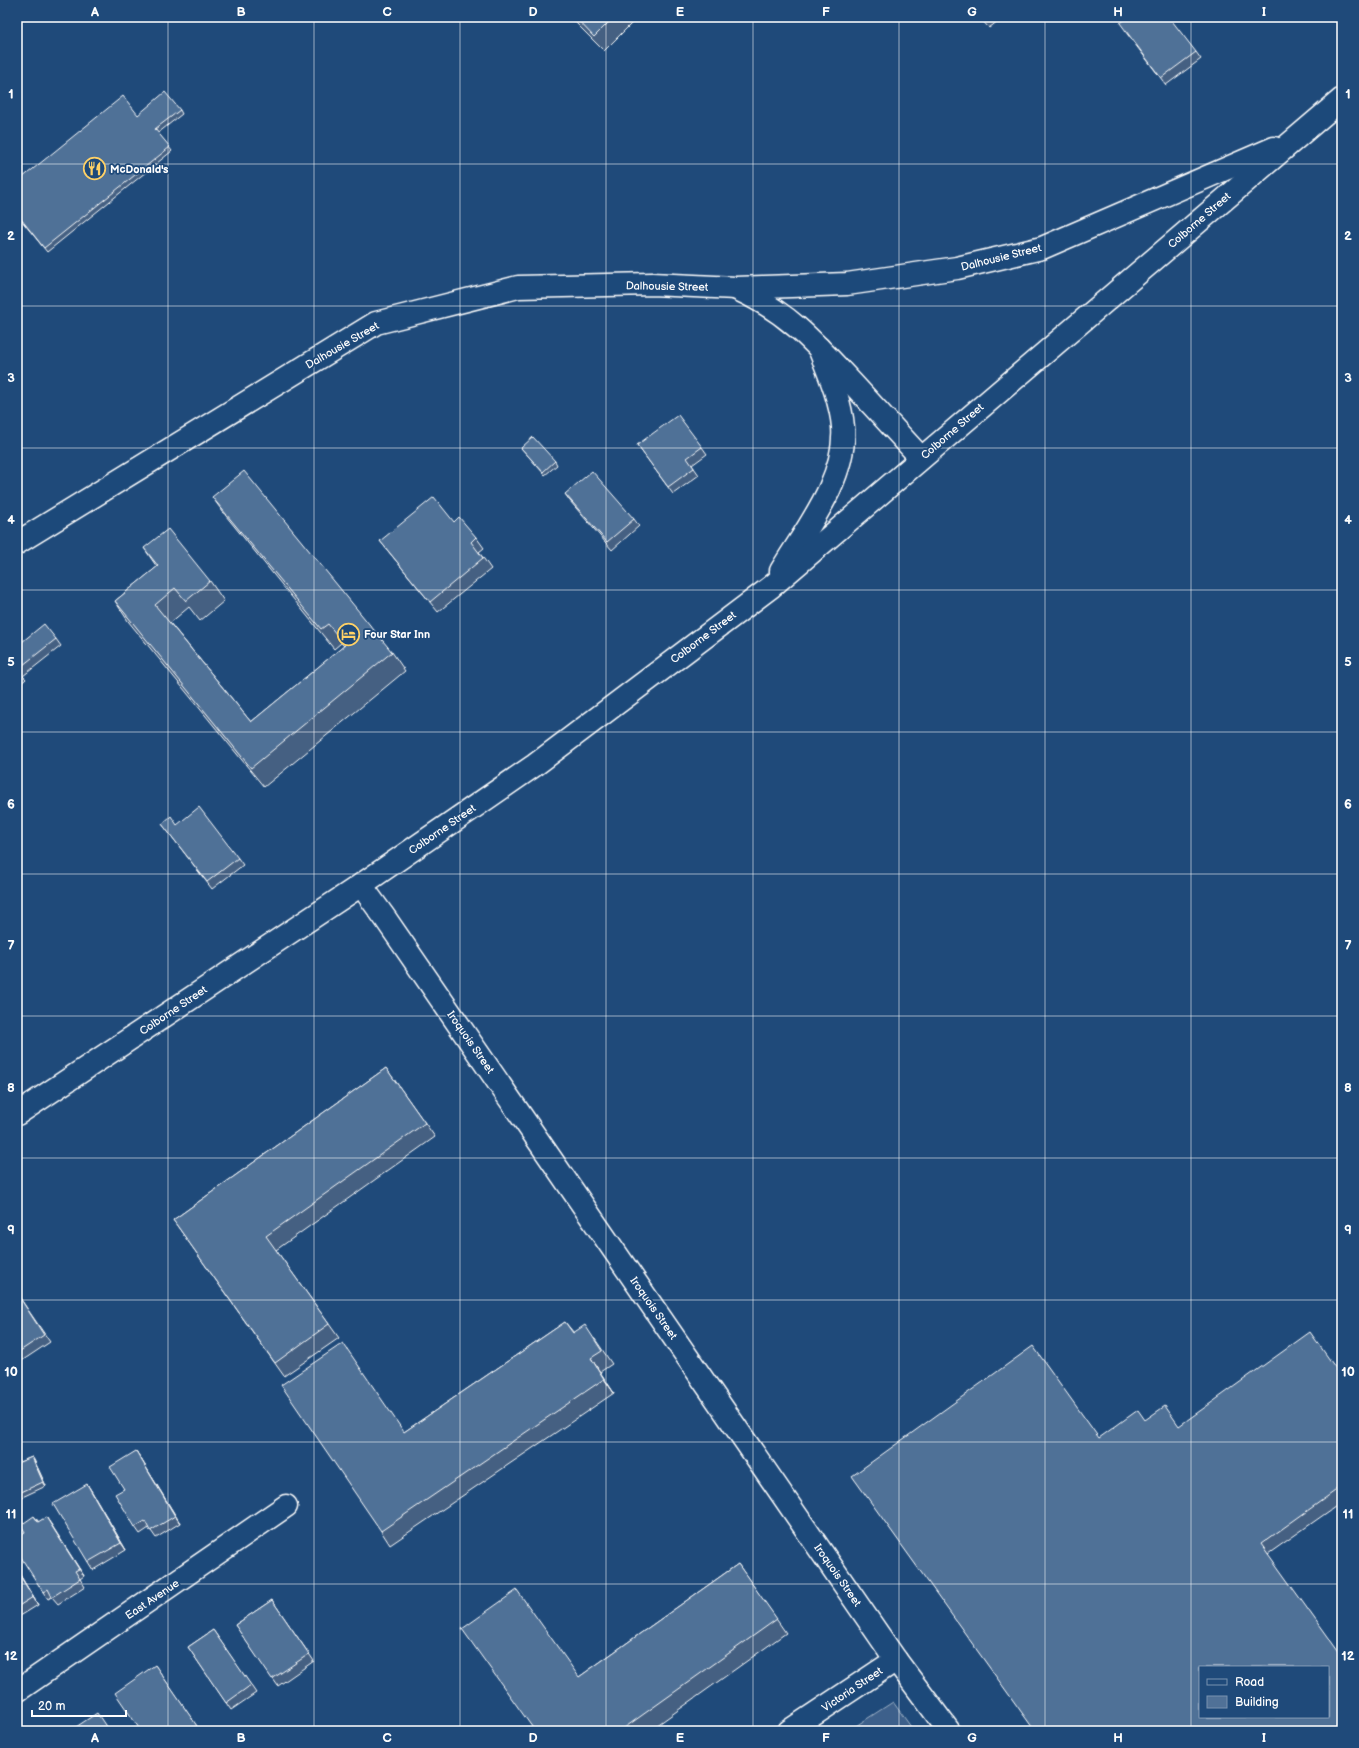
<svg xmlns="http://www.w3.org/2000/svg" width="1359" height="1748" font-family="'Balsamiq Sans',sans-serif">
	<rect width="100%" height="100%" fill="#1f4a7a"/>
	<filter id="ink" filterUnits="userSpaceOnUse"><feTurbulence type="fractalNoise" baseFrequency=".025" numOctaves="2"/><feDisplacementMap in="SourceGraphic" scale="8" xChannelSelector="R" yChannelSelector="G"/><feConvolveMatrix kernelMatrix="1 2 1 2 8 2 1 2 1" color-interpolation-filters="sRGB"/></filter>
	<g filter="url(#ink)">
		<path fill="#3c618b" stroke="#9eb0c5" d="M 893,1702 L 914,1731 L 848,1731 Z"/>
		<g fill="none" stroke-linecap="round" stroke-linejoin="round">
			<defs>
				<g id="minor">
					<path d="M 361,885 L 385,918 L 896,1660 L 949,1731"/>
					<path d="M 17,1691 L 286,1506"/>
					<path d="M 789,1731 L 896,1660"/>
				</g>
				<g id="secondary">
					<path d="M 737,289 C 788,312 815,343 852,383 C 875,408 898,433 921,458"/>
					<path d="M 17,543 L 376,323 L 518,287 L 652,284 L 736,288 L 847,284 L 957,268 L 1042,248 L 1274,148"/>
					<path d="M 781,571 C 806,529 847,478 843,427 C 841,401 828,371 819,348"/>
					<path d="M 17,1114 L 361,885 L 535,765 L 771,587 L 1342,99"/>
				</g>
			</defs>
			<use href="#minor" stroke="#fff" stroke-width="25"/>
			<use href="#secondary" stroke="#fff" stroke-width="25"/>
			<use href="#minor" stroke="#1f4a7a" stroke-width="22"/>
			<use href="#secondary" stroke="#1f4a7a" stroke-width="22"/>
		</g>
		<g fill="#456182" stroke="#fff">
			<path d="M 570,17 L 638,17 L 604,51 Z"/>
			<path d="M 979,17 L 1003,17 L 989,28 Z"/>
			<path d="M 1125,31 L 1196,52 L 1201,59 L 1166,85 Z"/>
			<path d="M 180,110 L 182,114 L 158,133 L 172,151 L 47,252 L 17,215 L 17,182 L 138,115 Z"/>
			<path d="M 637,445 L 702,447 L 707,454 L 692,465 L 699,475 L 673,494 Z"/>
			<path d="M 521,448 L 555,461 L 557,465 L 545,475 Z"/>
			<path d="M 565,494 L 634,519 L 639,526 L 612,550 L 570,501 Z"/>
			<path d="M 212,497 L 392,652 L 405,671 L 264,787 L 128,621 L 115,601 L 157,567 L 144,548 L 210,581 L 224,601 L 200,621 L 189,607 L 170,623 L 251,722 L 344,646 L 341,643 L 334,649 L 226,516 Z"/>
			<path d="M 454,522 L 476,537 L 484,548 L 479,552 L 491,569 L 438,612 L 388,551 L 380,541 Z"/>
			<path d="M 56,639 L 61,646 L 23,676 L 26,679 L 17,687 L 17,646 Z"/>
			<path d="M 162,824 L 177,825 L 238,858 L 243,865 L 212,889 Z"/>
			<path d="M 386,1068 L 435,1137 L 276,1250 L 339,1338 L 284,1376 L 173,1220 Z"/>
			<path d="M 20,1298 L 50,1342 L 17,1364 L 17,1300 Z"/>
			<path d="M 565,1322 L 574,1333 L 595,1339 L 612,1364 L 600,1372 L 614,1393 L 390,1545 L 381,1531 L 404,1432 Z"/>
			<path d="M 1342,1377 L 1342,1502 L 1268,1554 L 1099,1438 L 1145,1420 L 1179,1426 Z"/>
			<path d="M 136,1451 L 180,1523 L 156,1538 L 149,1528 L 140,1534 L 135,1527 L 124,1489 Z"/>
			<path d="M 32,1457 L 34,1460 L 46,1486 L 18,1499 L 17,1498 L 17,1463 Z"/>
			<path d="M 87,1484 L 92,1492 L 126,1550 L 93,1570 L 88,1562 Z"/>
			<path d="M 34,1516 L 39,1522 L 46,1517 L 84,1576 L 80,1579 L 85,1587 L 58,1604 L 52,1597 L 48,1599 L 43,1592 L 25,1532 Z"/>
			<path d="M 738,1564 L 786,1633 L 649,1731 L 535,1731 L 579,1677 Z"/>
			<path d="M 17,1570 L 38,1605 L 17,1618 Z"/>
			<path d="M 272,1600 L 314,1661 L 278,1686 L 235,1625 Z"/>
			<path d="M 213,1630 L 256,1693 L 231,1710 L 188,1647 Z"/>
			<path d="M 155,1665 L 200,1731 L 141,1731 Z"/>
		</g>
		<g fill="#384f6a" stroke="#fff">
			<path d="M 591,1358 L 600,1372 L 614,1393 L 604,1379 Z"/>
			<path d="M 136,1451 L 141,1459 L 180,1523 L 175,1516 Z"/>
			<path d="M 32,1457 L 34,1460 L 46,1486 L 43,1482 Z"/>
			<path d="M 87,1484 L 92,1492 L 126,1550 L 121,1543 Z"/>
			<path d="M 46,1517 L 51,1524 L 84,1576 L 79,1569 Z"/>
			<path d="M 17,1570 L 38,1605 L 17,1571 Z"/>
		</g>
		<g fill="#507197" stroke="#fff" fill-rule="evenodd">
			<path d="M 575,17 L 614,17 L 594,37 Z"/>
			<path d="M 1129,17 L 1169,17 L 1196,52 L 1161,78 L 1120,23 Z"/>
			<path d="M 165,92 L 180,110 L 155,129 L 170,147 L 44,248 L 17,214 L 17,182 L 123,96 L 138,115 Z"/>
			<path d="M 678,415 L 702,447 L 687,458 L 694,468 L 668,487 L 637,445 Z"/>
			<path d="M 533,437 L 555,461 L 543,472 L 521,448 Z"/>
			<path d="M 244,471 L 392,652 L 251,768 L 115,601 L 158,566 L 144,548 L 168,529 L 210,581 L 186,601 L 175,588 L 155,605 L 251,722 L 345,645 L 328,624 L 321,629 L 212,497 Z"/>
			<path d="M 592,471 L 634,519 L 607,542 L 565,494 Z"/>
			<path d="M 434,497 L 454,522 L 459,517 L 476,537 L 471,542 L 483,558 L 430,602 L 380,541 Z"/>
			<path d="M 44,624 L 56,639 L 18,669 L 21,672 L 17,675 L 17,646 Z"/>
			<path d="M 199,807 L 238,858 L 207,882 L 162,824 L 171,816 L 177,825 Z"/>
			<path d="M 386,1068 L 425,1123 L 266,1236 L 329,1324 L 275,1363 L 173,1220 Z"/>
			<path d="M 20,1298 L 44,1335 L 17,1353 L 17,1300 Z"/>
			<path d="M 565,1322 L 573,1333 L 585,1325 L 602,1351 L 591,1358 L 604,1379 L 381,1531 L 281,1385 L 343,1343 L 404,1432 Z"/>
			<path d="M 1310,1332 L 1342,1377 L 1342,1486 L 1261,1544 L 1342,1657 L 1342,1731 L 1035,1731 L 852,1476 L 1033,1346 L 1099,1438 L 1138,1410 L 1145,1420 L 1165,1406 L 1179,1426 ZM 1200,1667 L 1328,1667 L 1328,1717 L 1200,1717 Z"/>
			<path d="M 136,1451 L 175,1516 L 150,1531 L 145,1521 L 135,1527 L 115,1494 L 124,1489 L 110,1467 Z"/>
			<path d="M 32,1457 L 43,1482 L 17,1494 L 17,1463 Z"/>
			<path d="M 87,1484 L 121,1543 L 88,1562 L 53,1504 Z"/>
			<path d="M 34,1516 L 38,1522 L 46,1517 L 79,1569 L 75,1571 L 80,1579 L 52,1597 L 48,1589 L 43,1592 L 17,1551 L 17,1537 L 25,1532 L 21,1525 Z"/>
			<path d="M 738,1564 L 777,1619 L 620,1731 L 535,1731 L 462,1629 L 517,1590 L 579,1677 Z"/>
			<path d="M 17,1571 L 33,1597 L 17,1607 Z"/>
			<path d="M 272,1600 L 309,1654 L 272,1679 L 235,1625 Z"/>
			<path d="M 213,1630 L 251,1685 L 226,1703 L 188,1647 Z"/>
			<path d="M 155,1665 L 197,1726 L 190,1731 L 141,1731 L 115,1693 Z"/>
			<path d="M 97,1713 L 109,1731 L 70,1731 Z"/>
		</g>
	</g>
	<path fill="none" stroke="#fff" stroke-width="1" stroke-opacity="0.55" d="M 168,17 L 168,1731M 314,17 L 314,1731M 460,17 L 460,1731M 606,17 L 606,1731M 753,17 L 753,1731M 899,17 L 899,1731M 1045,17 L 1045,1731M 1191,17 L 1191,1731M 17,164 L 1342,164M 17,306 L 1342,306M 17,448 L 1342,448M 17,590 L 1342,590M 17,732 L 1342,732M 17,874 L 1342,874M 17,1016 L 1342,1016M 17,1158 L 1342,1158M 17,1300 L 1342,1300M 17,1442 L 1342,1442M 17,1584 L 1342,1584"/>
	<defs>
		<symbol id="restaurant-ring" viewBox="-11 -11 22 22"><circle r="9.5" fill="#1f4a7a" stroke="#ffd166" stroke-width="1.5"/><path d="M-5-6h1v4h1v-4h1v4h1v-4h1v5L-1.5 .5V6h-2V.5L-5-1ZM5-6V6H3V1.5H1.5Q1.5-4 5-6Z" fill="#ffd166"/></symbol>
		<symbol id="hotel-ring" viewBox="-11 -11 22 22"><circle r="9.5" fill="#1f4a7a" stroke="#ffd166" stroke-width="1.5"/><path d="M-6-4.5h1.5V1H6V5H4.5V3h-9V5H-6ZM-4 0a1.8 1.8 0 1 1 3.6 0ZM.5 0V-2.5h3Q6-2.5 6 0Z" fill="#ffd166"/></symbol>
	</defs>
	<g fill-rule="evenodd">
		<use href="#restaurant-ring" x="82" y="156" width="25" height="25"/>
		<use href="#hotel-ring" x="336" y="622" width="25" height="25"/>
	</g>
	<g text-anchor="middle" stroke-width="3.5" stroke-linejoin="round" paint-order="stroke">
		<g font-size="11" font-weight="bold" fill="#fff" stroke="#1f4a7a" text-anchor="start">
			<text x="110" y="173">McDonald's</text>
			<text x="364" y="638">Four Star Inn</text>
		</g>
		<g font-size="11" fill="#fff" stroke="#1f4a7a">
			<text transform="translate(1199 220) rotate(-41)" y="4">Colborne Street</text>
			<text transform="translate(1001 257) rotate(-14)" y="4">Dalhousie Street</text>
			<text transform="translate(667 286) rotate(1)" y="4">Dalhousie Street</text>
			<text transform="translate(342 345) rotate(-30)" y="4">Dalhousie Street</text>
			<text transform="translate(952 431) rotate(-41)" y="4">Colborne Street</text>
			<text transform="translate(703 637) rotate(-37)" y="4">Colborne Street</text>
			<text transform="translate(442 829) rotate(-35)" y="4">Colborne Street</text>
			<text transform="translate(173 1010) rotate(-34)" y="4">Colborne Street</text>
			<text transform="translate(471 1042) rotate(55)" y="4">Iroquois Street</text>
			<text transform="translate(654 1308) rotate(55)" y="4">Iroquois Street</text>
			<text transform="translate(838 1575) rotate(55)" y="4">Iroquois Street</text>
			<text transform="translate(152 1599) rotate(-34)" y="4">East Avenue</text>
			<text transform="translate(852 1689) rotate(-34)" y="4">Victoria Street</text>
		</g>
	</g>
	<rect width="1359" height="1748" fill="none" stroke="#1f4a7a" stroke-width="44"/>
	<rect x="1199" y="1666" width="130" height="52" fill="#1f4a7a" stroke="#7992af"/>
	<rect x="1207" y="1679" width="20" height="6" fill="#1f4a7a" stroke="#7992af"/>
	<text x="1235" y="1686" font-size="12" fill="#ffffff">Road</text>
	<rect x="1207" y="1696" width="20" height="12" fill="#507197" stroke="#7992af"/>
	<text x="1235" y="1706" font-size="12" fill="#ffffff">Building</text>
	<path d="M32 1710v6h94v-6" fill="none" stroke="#ffffff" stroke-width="2"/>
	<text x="38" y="1710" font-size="12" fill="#ffffff" stroke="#1f4a7a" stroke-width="3" paint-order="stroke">20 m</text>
	<rect x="22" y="22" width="1315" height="1704" fill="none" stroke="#fff" stroke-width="1.5"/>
	<g font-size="13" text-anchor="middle" font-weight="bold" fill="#fff">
		<text x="95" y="16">A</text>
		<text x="241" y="16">B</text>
		<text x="387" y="16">C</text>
		<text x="533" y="16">D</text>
		<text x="680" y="16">E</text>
		<text x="826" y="16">F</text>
		<text x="972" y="16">G</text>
		<text x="1118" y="16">H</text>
		<text x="1264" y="16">I</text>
		<text x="11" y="98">1</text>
		<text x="1348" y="98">1</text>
		<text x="11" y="240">2</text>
		<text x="1348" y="240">2</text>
		<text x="11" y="382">3</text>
		<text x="1348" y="382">3</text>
		<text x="11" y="524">4</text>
		<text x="1348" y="524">4</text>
		<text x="11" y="666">5</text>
		<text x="1348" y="666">5</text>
		<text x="11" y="808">6</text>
		<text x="1348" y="808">6</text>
		<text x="11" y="950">7</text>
		<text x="1348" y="950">7</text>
		<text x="11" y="1092">8</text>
		<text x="1348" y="1092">8</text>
		<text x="11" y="1234">9</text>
		<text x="1348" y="1234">9</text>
		<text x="11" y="1376">10</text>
		<text x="1348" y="1376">10</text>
		<text x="11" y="1518">11</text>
		<text x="1348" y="1518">11</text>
		<text x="11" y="1660">12</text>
		<text x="1348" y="1660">12</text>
		<text x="95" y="1742">A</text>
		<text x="241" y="1742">B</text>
		<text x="387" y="1742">C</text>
		<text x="533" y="1742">D</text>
		<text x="680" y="1742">E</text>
		<text x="826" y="1742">F</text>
		<text x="972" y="1742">G</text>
		<text x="1118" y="1742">H</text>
		<text x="1264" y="1742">I</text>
	</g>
</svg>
